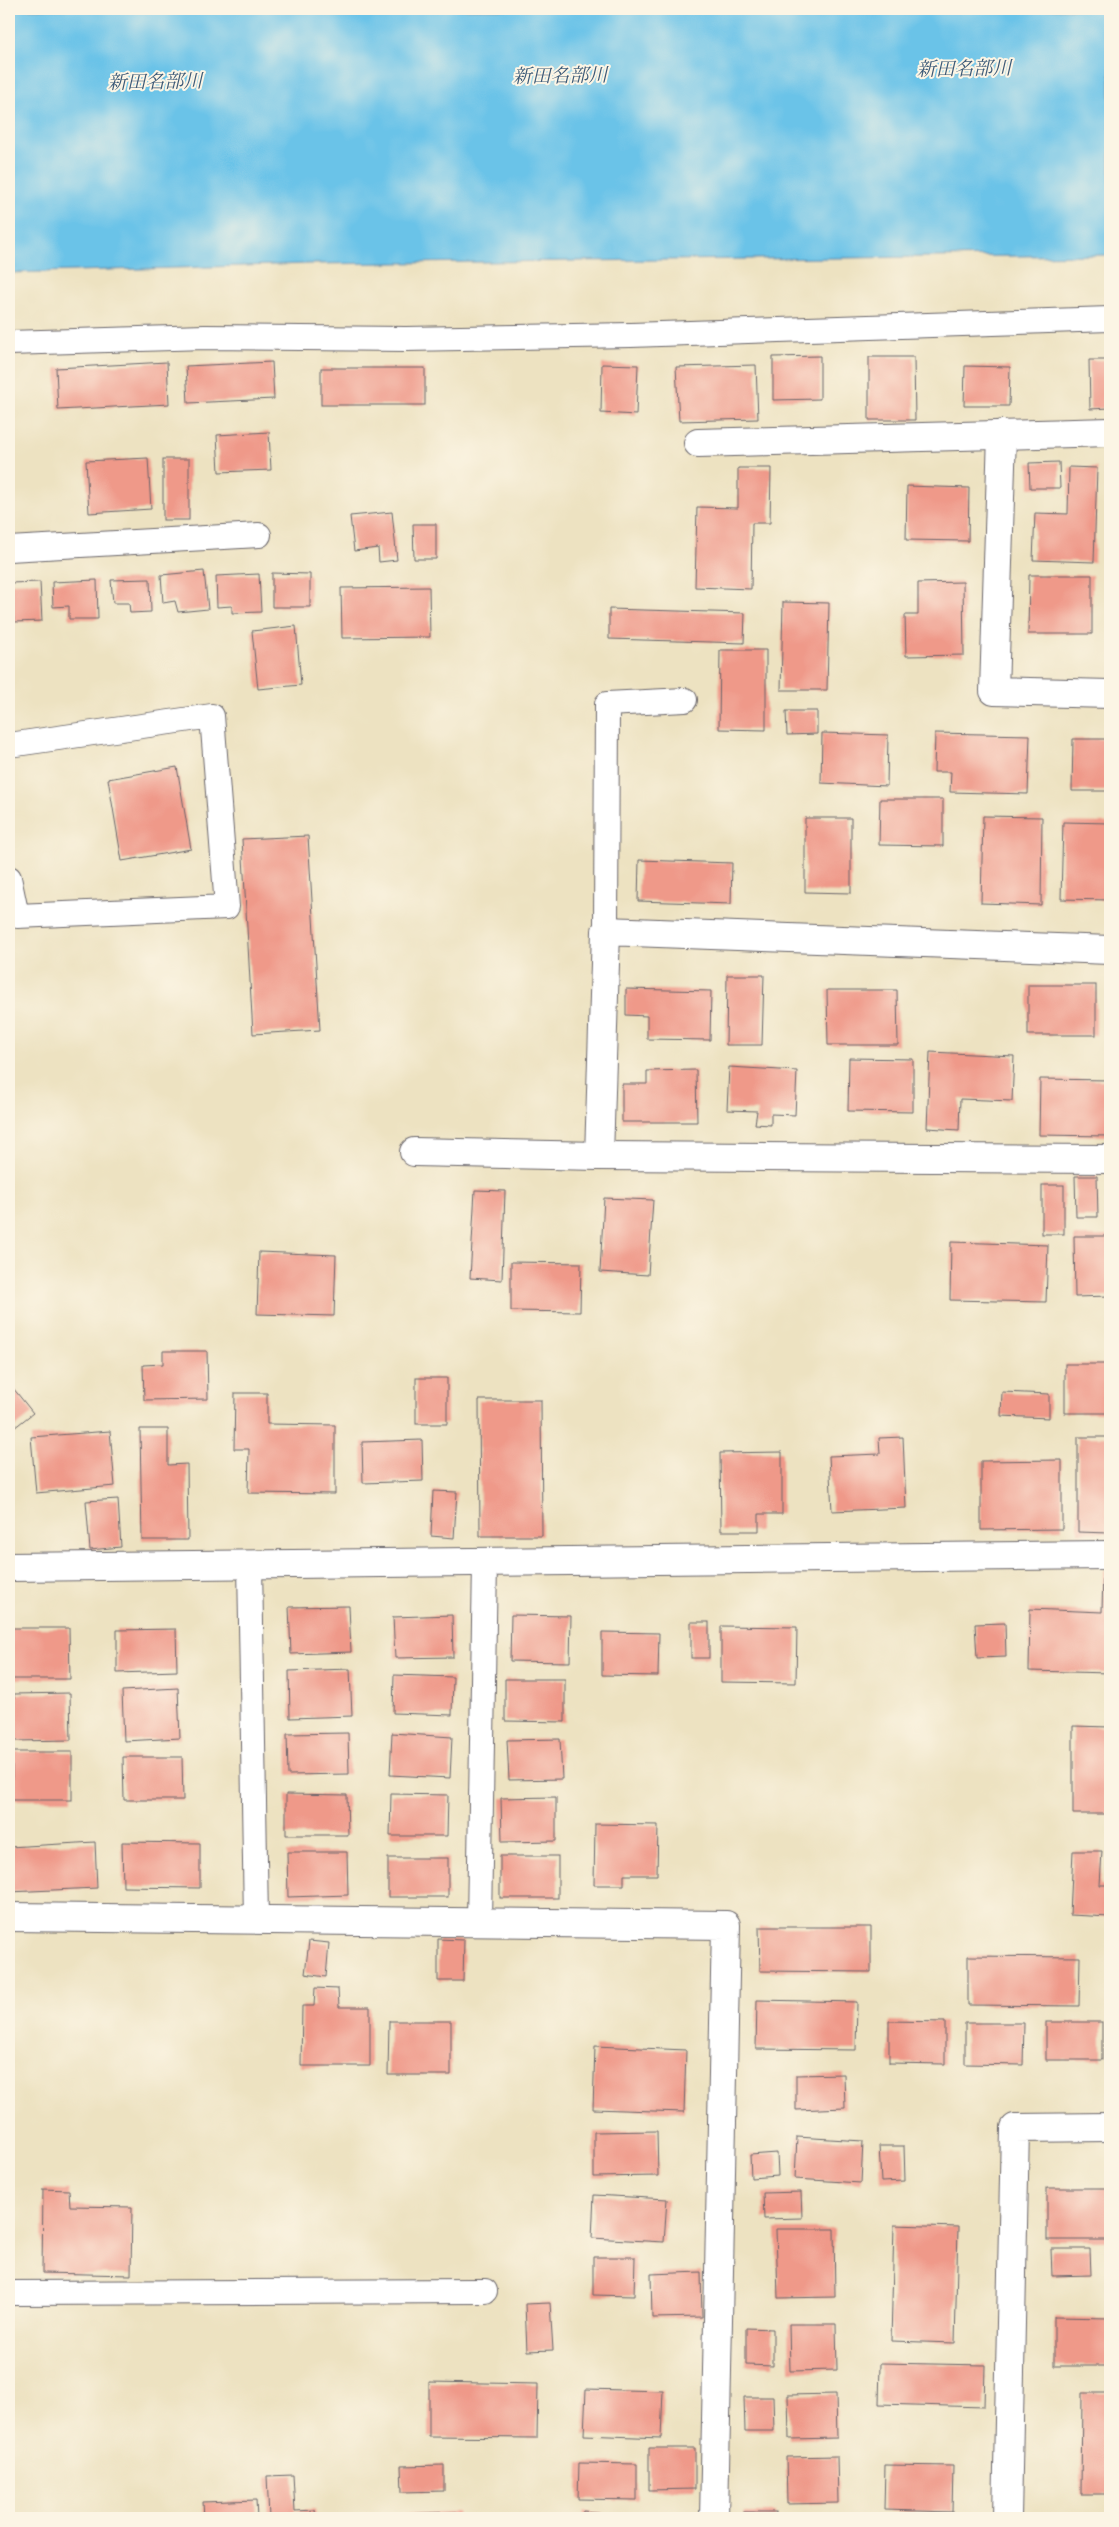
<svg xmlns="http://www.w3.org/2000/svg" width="1119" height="2527" font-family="Vollkorn,'Noto Serif JP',serif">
	<rect width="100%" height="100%" fill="#fcf5e5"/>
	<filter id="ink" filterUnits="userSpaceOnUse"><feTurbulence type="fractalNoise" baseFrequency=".02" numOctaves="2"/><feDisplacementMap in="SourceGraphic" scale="10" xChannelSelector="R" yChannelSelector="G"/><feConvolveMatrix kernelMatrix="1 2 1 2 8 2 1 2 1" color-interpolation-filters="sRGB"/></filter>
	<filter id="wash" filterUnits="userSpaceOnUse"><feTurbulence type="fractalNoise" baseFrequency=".0096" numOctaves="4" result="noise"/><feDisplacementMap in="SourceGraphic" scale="20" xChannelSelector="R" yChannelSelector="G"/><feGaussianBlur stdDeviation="1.12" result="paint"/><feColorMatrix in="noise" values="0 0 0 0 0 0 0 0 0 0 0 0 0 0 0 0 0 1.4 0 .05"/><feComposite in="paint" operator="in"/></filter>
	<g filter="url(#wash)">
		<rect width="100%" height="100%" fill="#ede2c1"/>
		<path fill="#6bc3e8" stroke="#467292" d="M 9,9 L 1110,9 L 1110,255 L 308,264 L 9,273 Z"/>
		<g id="blocks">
			<g fill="#ef9989">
				<path d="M 820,356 L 820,399 L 773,400 L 773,357 Z"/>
				<path d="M 869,357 L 914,357 L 915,420 L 869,420 Z"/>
				<path d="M 1089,360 L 1110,360 L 1110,408 L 1090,409 Z"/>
				<path d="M 167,362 L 169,404 L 58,410 L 56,368 Z"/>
				<path d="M 272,362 L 274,399 L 188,403 L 186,366 Z"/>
				<path d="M 602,364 L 638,365 L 636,415 L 601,413 Z"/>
				<path d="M 756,365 L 758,419 L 679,421 L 676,367 Z"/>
				<path d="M 965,366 L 1010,367 L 1009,406 L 964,406 Z"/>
				<rect x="321" y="368" width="104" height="37"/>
				<path d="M 269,432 L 271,470 L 219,472 L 217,435 Z"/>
				<path d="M 148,458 L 151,509 L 89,513 L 86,461 Z"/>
				<rect x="163" y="459" width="26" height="61"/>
				<path d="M 1059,462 L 1060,488 L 1030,488 L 1029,463 Z"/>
				<path d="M 1069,467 L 1097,468 L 1094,562 L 1033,560 L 1035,513 L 1068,514 Z"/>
				<path d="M 738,468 L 771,468 L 770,523 L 752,523 L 751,589 L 695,587 L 697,507 L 738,508 Z"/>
				<path d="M 907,486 L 969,488 L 968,541 L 906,540 Z"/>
				<path d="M 392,512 L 397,560 L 379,562 L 378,548 L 354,551 L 350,516 Z"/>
				<path d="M 413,524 L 436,524 L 436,559 L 414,559 Z"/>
				<path d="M 204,571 L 208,609 L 178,612 L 175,601 L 163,603 L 161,575 Z"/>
				<path d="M 272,573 L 310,574 L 310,607 L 272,607 Z"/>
				<path d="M 259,574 L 261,612 L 232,613 L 232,606 L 217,607 L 216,576 Z"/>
				<path d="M 1029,575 L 1092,575 L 1092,634 L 1028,634 Z"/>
				<path d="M 150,579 L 151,612 L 130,613 L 129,603 L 113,603 L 111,580 Z"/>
				<path d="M 97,580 L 98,619 L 69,619 L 69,606 L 53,607 L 52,582 Z"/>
				<path d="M 40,582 L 42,621 L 14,622 L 13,609 L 9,610 L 9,583 Z"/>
				<path d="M 963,582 L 964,655 L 906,656 L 905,615 L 918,615 L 918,583 Z"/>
				<path d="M 429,587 L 430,637 L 342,638 L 341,588 Z"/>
				<path d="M 783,602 L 829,603 L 827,690 L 781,690 Z"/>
				<path d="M 609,609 L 745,613 L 744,643 L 609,639 Z"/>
				<path d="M 296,626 L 301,685 L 258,689 L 252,631 Z"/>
				<path d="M 720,650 L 766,650 L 766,730 L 719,729 Z"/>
				<path d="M 786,711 L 817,711 L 817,734 L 787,735 Z"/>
				<path d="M 822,733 L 888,735 L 887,786 L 821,783 Z"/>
				<path d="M 935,733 L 1030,735 L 1028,794 L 950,792 L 951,772 L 934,772 Z"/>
				<path d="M 1073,739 L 1110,739 L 1110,791 L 1072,791 Z"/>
				<path d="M 177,767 L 191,849 L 122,861 L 108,779 Z"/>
				<path d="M 880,799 L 943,799 L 943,846 L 879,845 Z"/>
				<path d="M 983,816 L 1042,817 L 1041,905 L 981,903 Z"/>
				<path d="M 805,818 L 851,818 L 851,893 L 805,892 Z"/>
				<path d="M 1063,822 L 1110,823 L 1110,900 L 1061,899 Z"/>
				<path d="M 308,836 L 320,1030 L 253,1034 L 242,839 Z"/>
				<path d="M 639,860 L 732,863 L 731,904 L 638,901 Z"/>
				<path d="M 727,975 L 764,975 L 762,1045 L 726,1045 Z"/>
				<rect x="1028" y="985" width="68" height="50"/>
				<path d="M 626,989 L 711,991 L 710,1040 L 647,1039 L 647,1016 L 626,1015 Z"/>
				<path d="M 827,990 L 897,990 L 898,1045 L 828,1045 Z"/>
				<path d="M 930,1052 L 1014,1056 L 1012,1101 L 960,1099 L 959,1130 L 927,1128 Z"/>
				<path d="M 849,1058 L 913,1059 L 913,1112 L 848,1111 Z"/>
				<path d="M 729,1067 L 797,1071 L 795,1115 L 771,1114 L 771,1125 L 755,1124 L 757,1111 L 727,1110 Z"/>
				<path d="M 696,1070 L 697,1122 L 622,1122 L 622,1084 L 647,1084 L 647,1071 Z"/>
				<path d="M 1040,1079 L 1110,1080 L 1110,1136 L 1039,1135 Z"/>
				<path d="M 1075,1176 L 1097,1176 L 1098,1217 L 1076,1217 Z"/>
				<rect x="1042" y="1185" width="22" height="49"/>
				<path d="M 475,1190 L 505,1191 L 502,1280 L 470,1278 Z"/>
				<path d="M 604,1198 L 653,1200 L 648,1275 L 600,1272 Z"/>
				<path d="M 1074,1236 L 1110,1236 L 1110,1296 L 1075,1297 Z"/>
				<path d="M 951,1242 L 1048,1245 L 1046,1302 L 950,1300 Z"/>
				<path d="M 259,1252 L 336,1255 L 334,1316 L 257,1314 Z"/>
				<path d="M 511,1262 L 581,1263 L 580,1312 L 511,1311 Z"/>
				<path d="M 163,1351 L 207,1351 L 208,1399 L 144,1400 L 143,1365 L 163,1364 Z"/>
				<rect x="1065" y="1364" width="45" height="49"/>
				<rect x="416" y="1378" width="31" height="46"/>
				<path d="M 9,1383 L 33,1413 L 9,1432 Z"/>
				<path d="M 1002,1392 L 1049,1394 L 1049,1418 L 1001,1416 Z"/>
				<path d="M 235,1393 L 267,1393 L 267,1424 L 335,1425 L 335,1494 L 248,1493 L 249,1449 L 234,1449 Z"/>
				<path d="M 479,1400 L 541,1400 L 542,1536 L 480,1536 Z"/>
				<path d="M 140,1429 L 168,1429 L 168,1465 L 187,1464 L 188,1540 L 142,1540 Z"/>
				<path d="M 110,1431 L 115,1486 L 36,1493 L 31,1437 Z"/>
				<path d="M 903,1437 L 906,1508 L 832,1511 L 829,1456 L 880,1454 L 879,1438 Z"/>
				<path d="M 1078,1437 L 1110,1437 L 1110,1533 L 1078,1532 Z"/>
				<path d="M 422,1440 L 423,1481 L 363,1483 L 362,1442 Z"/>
				<path d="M 782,1452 L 782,1514 L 759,1514 L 759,1531 L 721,1531 L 720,1453 Z"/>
				<path d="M 1062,1460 L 1062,1529 L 981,1530 L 981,1461 Z"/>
				<path d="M 433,1491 L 457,1492 L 454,1538 L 431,1536 Z"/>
				<path d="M 118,1499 L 121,1547 L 90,1550 L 86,1501 Z"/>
				<path d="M 1103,1571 L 1110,1571 L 1110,1673 L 1029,1671 L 1030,1609 L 1102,1612 Z"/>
				<path d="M 349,1606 L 351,1652 L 291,1654 L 289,1607 Z"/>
				<path d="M 452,1615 L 453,1657 L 395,1658 L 393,1617 Z"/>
				<path d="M 511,1615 L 571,1616 L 570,1662 L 510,1661 Z"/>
				<rect x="691" y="1622" width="18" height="36"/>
				<path d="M 1005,1623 L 1006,1657 L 977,1658 L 975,1624 Z"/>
				<path d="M 721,1626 L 797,1627 L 796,1683 L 721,1682 Z"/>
				<path d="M 11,1628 L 69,1628 L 70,1679 L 11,1679 Z"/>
				<path d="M 176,1629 L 177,1671 L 117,1673 L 117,1630 Z"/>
				<path d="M 602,1632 L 659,1633 L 658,1676 L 602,1675 Z"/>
				<path d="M 350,1669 L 352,1716 L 290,1718 L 289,1671 Z"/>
				<path d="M 394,1675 L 453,1677 L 452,1715 L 393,1713 Z"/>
				<path d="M 505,1679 L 565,1679 L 565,1722 L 505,1721 Z"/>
				<path d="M 178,1688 L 180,1738 L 124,1741 L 122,1691 Z"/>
				<path d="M 70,1693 L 71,1740 L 15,1741 L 14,1694 Z"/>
				<path d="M 1073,1726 L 1110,1727 L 1110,1814 L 1073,1814 Z"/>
				<path d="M 348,1733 L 349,1774 L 288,1775 L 287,1734 Z"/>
				<path d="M 392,1733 L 452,1737 L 450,1778 L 390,1775 Z"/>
				<path d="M 560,1739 L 562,1779 L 509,1780 L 507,1740 Z"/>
				<rect x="12" y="1752" width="60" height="48"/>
				<path d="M 123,1757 L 182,1757 L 183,1800 L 124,1800 Z"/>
				<path d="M 286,1794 L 347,1795 L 348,1835 L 286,1835 Z"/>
				<path d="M 391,1794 L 448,1795 L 447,1836 L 390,1836 Z"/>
				<path d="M 556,1797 L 556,1841 L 502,1842 L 501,1798 Z"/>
				<path d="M 595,1824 L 658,1825 L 657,1875 L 624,1875 L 624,1885 L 594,1885 Z"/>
				<path d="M 95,1842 L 97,1888 L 9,1892 L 9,1847 Z"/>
				<path d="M 122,1842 L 200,1843 L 200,1888 L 123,1887 Z"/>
				<path d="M 1073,1851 L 1102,1851 L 1100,1885 L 1110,1885 L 1110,1917 L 1070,1915 Z"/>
				<path d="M 287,1852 L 347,1852 L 348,1895 L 288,1897 Z"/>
				<rect x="500" y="1856" width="58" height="42"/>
				<rect x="388" y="1858" width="60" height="39"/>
				<path d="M 759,1927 L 871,1927 L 871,1972 L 760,1971 Z"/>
				<path d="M 438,1939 L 464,1940 L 463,1981 L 438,1981 Z"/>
				<path d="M 309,1941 L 329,1943 L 326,1977 L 305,1974 Z"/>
				<path d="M 968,1956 L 1080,1957 L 1079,2006 L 968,2005 Z"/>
				<path d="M 315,1988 L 338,1989 L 339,2007 L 370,2007 L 370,2066 L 301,2066 L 302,2006 L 314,2006 Z"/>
				<path d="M 757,2000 L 857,2002 L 856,2050 L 756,2049 Z"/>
				<path d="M 389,2021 L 451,2021 L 451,2075 L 388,2075 Z"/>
				<path d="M 889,2021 L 945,2022 L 945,2064 L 889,2063 Z"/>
				<rect x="1046" y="2022" width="56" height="38"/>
				<path d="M 965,2023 L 1024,2023 L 1023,2065 L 965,2064 Z"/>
				<path d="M 595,2046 L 686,2050 L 684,2112 L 593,2109 Z"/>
				<path d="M 844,2074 L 845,2108 L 796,2110 L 796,2075 Z"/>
				<path d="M 657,2131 L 658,2176 L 594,2177 L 594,2132 Z"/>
				<path d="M 797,2137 L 863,2141 L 861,2183 L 795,2179 Z"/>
				<path d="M 879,2146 L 904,2146 L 905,2181 L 881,2182 Z"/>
				<path d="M 777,2153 L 778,2176 L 751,2178 L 750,2155 Z"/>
				<rect x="1047" y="2188" width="63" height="52"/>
				<path d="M 43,2189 L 69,2190 L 70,2206 L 132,2207 L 131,2275 L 42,2273 Z"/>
				<path d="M 801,2192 L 802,2218 L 764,2219 L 763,2193 Z"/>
				<path d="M 594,2195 L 667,2199 L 664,2242 L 592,2238 Z"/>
				<path d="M 894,2225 L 958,2227 L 955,2343 L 891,2341 Z"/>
				<path d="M 776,2229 L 834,2229 L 835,2297 L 778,2298 Z"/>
				<path d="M 1051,2249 L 1090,2249 L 1091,2275 L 1052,2276 Z"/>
				<path d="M 593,2257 L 635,2257 L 634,2296 L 593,2295 Z"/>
				<path d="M 701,2272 L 702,2317 L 652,2318 L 651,2274 Z"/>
				<path d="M 550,2303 L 553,2350 L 527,2351 L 525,2304 Z"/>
				<path d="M 1054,2317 L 1110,2318 L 1110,2366 L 1054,2366 Z"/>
				<path d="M 789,2324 L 836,2324 L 837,2370 L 790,2371 Z"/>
				<path d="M 746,2328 L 773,2329 L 773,2366 L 746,2365 Z"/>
				<path d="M 880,2363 L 985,2365 L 984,2407 L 879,2404 Z"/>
				<path d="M 429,2382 L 538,2384 L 537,2438 L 429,2437 Z"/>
				<path d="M 586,2389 L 663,2391 L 661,2438 L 584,2435 Z"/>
				<path d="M 1082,2393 L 1110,2393 L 1110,2494 L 1081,2494 Z"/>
				<path d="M 836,2394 L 837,2438 L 789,2439 L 788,2395 Z"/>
				<path d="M 744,2397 L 773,2397 L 774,2431 L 745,2431 Z"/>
				<path d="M 649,2448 L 695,2448 L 695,2489 L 649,2490 Z"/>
				<path d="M 837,2456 L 838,2503 L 787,2504 L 786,2457 Z"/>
				<path d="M 579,2463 L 637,2464 L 637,2500 L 578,2499 Z"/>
				<path d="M 444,2465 L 444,2491 L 402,2492 L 401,2466 Z"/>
				<path d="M 885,2465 L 953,2466 L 952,2512 L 884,2510 Z"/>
				<path d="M 293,2475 L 295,2511 L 315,2510 L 316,2518 L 269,2518 L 267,2476 Z"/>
				<path d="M 256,2500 L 257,2518 L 204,2518 L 203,2502 Z"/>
				<path d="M 583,2511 L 606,2513 L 606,2518 L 582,2518 Z"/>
				<path d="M 457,2512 L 457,2518 L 399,2518 L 399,2514 Z"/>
				<rect x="744" y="2512" width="31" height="6"/>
			</g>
		</g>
	</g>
	<g filter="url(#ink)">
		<use href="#blocks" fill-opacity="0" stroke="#69656a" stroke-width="1"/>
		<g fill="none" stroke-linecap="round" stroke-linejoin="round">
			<defs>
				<g id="service">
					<path d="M 9,343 L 205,337 L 406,339 L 631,335 L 1110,319"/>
					<path d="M 9,549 L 259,535"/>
					<path d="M 9,745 L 212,716 L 227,907 L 17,916 L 9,878"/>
					<path d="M 606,931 L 607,704 L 685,700"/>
					<path d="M 250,1564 L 256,1920"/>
					<path d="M 479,1922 L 485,1562"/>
					<path d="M 9,2293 L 485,2291"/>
				</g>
				<g id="minor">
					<path d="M 1002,434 L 994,691 L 1110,694"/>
					<path d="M 698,443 L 1110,432"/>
					<path d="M 414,1152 L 599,1156 L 1110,1159"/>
					<path d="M 599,1156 L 606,931 L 1110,950"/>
					<path d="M 9,1567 L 1110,1555"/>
					<path d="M 9,1917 L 726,1925 L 714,2518"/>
					<path d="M 1007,2518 L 1015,2128 L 1110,2127"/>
				</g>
			</defs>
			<use href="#service" stroke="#69656a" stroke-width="26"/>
			<use href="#minor" stroke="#69656a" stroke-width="30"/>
			<use href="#service" stroke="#fff" stroke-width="24"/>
			<use href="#minor" stroke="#fff" stroke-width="28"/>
		</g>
	</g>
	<g text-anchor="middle" stroke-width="4" stroke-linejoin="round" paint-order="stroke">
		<g font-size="19" font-style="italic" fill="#3c5a78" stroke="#fcf5e5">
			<text transform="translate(964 68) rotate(-1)" y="7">新田名部川</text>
			<text transform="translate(560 75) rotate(-1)" y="7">新田名部川</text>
			<text transform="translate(155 81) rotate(-1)" y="7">新田名部川</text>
		</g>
	</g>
	<rect width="1119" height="2527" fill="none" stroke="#fcf5e5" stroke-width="30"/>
</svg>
